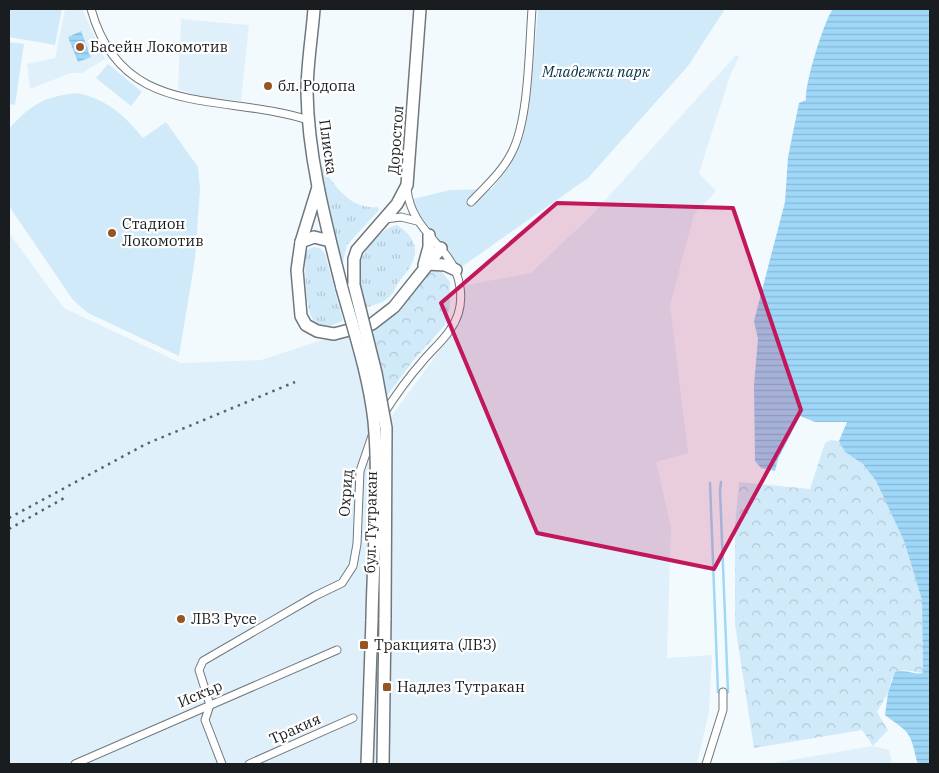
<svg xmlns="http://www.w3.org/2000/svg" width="939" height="773" font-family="'IBM Plex Serif',serif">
	<defs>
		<pattern id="grass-tufts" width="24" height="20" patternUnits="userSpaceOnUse" patternTransform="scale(1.25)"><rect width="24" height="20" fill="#d1eaf9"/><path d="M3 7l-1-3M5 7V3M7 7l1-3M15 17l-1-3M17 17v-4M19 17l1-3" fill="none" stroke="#b3c8d5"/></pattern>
		<pattern id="forest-crowns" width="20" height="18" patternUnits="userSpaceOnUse" patternTransform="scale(1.25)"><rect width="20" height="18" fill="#d1eaf9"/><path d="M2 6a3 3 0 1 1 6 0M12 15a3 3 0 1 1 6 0" fill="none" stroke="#b3c8d5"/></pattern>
		<pattern id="water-rules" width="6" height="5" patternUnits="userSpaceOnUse" patternTransform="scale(1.25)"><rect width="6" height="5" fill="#9fd7f8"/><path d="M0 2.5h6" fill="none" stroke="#88b8d4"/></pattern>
	</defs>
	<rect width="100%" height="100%" fill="#f3fafe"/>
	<g fill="#e0f0fa">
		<path d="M 65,9 L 82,9 L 105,59 L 82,73 L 71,73 L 30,89 L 27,64 L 55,58 Z"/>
		<path d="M 181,19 L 249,25 L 241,101 L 202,97 L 178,89 Z"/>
		<path d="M 736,55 L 739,57 L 730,76 L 699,173 L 716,191 L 694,215 L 670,305 L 688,453 L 656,462 L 671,528 L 667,658 L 712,655 L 709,712 L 697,764 L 9,764 L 9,233 L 64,308 L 181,363 L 261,360 L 322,340 L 367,330 L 385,425 L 459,324 L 466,285 L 531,273 L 590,217 Z"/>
		<path d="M 873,746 L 889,750 L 892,764 L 766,764 Z"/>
	</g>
	<g fill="url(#grass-tufts)">
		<path d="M 322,166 C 335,187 351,210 378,207 L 379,210 L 347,245 L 342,266 C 336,242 316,188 322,166 Z"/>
		<path d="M 397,225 C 422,241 419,259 401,279 C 397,283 396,288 393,293 C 387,302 376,304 366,308 C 363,295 356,279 359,266 C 362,251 383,227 397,225 Z"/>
		<path d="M 314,247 L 320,248 L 325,254 L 343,321 C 337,323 329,327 323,327 C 303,324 306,273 305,257 L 307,250 Z"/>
	</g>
	<g fill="url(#forest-crowns)">
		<path d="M 433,270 L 442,272 L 450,282 L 450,307 L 445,325 L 413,361 L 383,401 L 369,330 L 398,313 L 426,272 Z"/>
		<path d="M 831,440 L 839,441 L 845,452 L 863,464 L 876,481 L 904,541 L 922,600 L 923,673 L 903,670 L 892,678 L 888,693 L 877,712 L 888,730 L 873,746 L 862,730 L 754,748 L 735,625 L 735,526 L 739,482 L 810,489 L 825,443 Z"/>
	</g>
	<g fill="#d1eaf9">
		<path d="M 9,9 L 62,9 L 55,45 L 9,37 Z"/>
		<path d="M 538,9 L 725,9 L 688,66 L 588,178 L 460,268 L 409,200 L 450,190 L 492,189 L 516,154 L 531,93 Z"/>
		<path d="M 9,42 L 24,44 L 15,105 L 9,104 Z"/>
		<path d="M 108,64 L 142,92 L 131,106 L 96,78 Z"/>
		<path d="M 78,93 C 108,100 124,115 143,138 L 166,122 L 198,167 L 200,189 L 195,259 L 179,356 L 88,313 L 73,300 L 9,206 L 9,129 C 31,104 45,96 78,93 Z"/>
	</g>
	<g fill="url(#water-rules)">
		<path d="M 833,9 L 930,9 L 930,764 L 919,764 L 917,762 C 910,730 909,733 885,715 L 888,693 L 895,672 C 907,669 915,675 923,673 L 922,600 L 904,541 L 876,481 L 863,464 L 845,452 L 839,441 L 847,422 L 815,422 L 800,416 L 778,459 L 775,471 L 761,468 L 755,461 L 754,385 L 758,339 L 754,321 L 785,202 L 788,157 L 799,103 L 806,100 C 804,86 824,20 833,9 Z"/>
		<path d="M 81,31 L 91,57 L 78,62 L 68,37 Z"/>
	</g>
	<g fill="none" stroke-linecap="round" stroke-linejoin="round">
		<g stroke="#9fd7f8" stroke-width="2.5">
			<path d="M 721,482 L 720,490 L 728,692"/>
			<path d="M 710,483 L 718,692"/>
		</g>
		<defs>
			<g id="street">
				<path d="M 91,9 C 122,121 222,92 308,120"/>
				<path d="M 471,202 C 485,187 503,171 512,152 C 529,119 529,48 532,9"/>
				<path d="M 385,219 L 401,217 L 417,221"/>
				<path d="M 383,415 C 395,396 407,379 422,362 C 431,351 442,342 450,330 C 468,305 462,272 442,250 C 425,230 409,215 407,188"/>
				<path d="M 75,764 L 337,650"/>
				<path d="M 222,764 L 205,720 L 210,705 L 199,670 L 203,661 L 315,596 L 342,583 L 353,566 L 357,544 L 360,471 L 373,433"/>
				<path d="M 249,764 L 353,718"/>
				<path d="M 706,764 L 723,710 L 723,692"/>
			</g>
			<g id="primary">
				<path d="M 314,9 C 312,36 307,65 307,92 C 308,158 326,224 342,288"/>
				<path d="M 318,187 L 301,242 L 297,270 L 301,316 L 306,325 L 317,331 L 334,334 L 372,324 L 394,307 L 441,248"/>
				<path d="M 301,242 L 314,237 L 330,241"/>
				<path d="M 428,264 L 445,265 L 456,270"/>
				<path d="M 424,265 L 429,247 L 429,235"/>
				<path d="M 354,285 L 354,259 L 357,250 L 397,204 L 407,185 L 420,9"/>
				<path d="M 367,764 L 372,619"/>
				<path d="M 383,764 L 385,618"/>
			</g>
		</defs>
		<use href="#street" stroke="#70787d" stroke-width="9"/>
		<use href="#primary" stroke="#70787d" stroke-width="14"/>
		<use href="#street" stroke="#fff" stroke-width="7"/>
		<use href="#primary" stroke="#fff" stroke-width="11"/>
		<g stroke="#5d6164" stroke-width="2.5" stroke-dasharray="2.5 5" stroke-linecap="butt">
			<path d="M 9,518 L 146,444 L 295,382"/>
			<path d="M 9,529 L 66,497"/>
		</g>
		<defs>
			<g id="primary-bridge">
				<path d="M 354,285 L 376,373 L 386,428 L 385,618"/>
				<path d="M 342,288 C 354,331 369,376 374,421 C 380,484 373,555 372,619"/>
			</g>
		</defs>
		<use href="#primary-bridge" stroke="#70787d" stroke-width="14" stroke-linecap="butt"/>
		<use href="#primary-bridge" stroke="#fff" stroke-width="11"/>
	</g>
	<path fill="#c2185b" fill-opacity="0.2" stroke="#c2185b" stroke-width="4" stroke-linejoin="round" d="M 557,203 L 733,208 L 801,410 L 714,569 L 537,533 L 441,303 Z"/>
	<g fill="#975523" stroke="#fff" stroke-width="2">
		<circle cx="80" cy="47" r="5"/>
		<circle cx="268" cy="86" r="5"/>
		<circle cx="112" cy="233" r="5"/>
		<circle cx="181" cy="619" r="5"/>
		<rect x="359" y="640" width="10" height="10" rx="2.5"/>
		<rect x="382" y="682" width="10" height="10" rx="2.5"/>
	</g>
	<g text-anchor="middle" stroke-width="4.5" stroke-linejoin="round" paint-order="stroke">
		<g font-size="15" fill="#1a1d1f" stroke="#fff" text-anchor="start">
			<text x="90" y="52">Басейн Локомотив</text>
			<text x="278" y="91">бл. Родопа</text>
			<text x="122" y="229">Стадион<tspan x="122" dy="17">Локомотив</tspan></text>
			<text x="191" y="624">ЛВЗ Русе</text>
			<text x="374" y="650">Тракцията (ЛВЗ)</text>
			<text x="397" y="692">Надлез Тутракан</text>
		</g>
		<g font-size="15" font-style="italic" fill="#013046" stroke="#fff">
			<text x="596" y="77">Младежки парк</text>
		</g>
		<g font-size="15" fill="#1a1d1f" stroke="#fff">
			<text transform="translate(396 140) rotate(-86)" y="5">Доростол</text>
			<text transform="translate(328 147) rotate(82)" y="5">Плиска</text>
			<text transform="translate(346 493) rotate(-86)" y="5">Охрид</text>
			<text transform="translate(371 522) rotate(-89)" y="5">бул. Тутракан</text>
			<text transform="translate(200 694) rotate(-23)" y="5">Искър</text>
			<text transform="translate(295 729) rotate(-24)" y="5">Тракия</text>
		</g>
	</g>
	<rect width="939" height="773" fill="none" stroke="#1a1d1f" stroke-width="20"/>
</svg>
